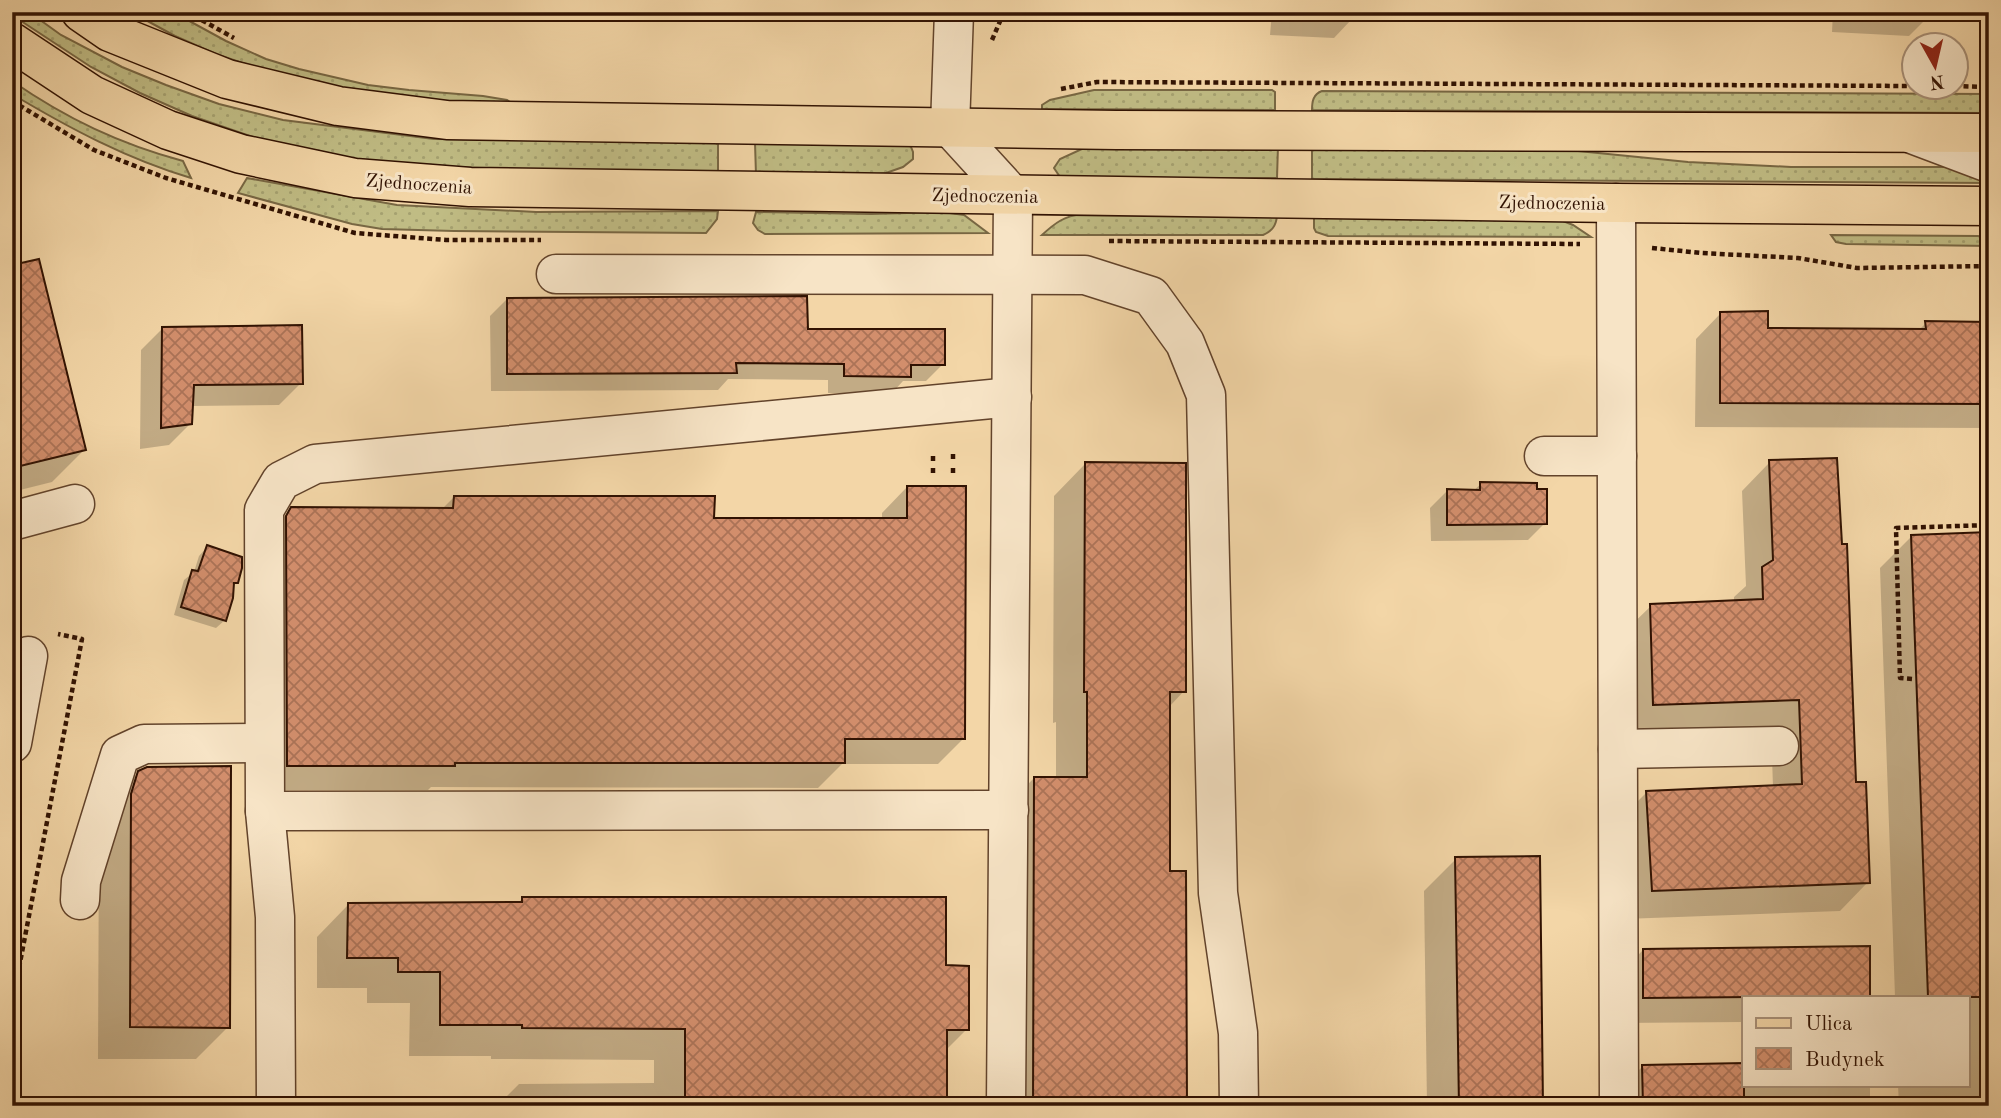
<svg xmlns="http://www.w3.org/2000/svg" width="2001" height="1118" font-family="'Old Standard TT',serif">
	<defs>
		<pattern id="grass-dots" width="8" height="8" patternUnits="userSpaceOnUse" patternTransform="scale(1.75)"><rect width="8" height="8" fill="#c0bc84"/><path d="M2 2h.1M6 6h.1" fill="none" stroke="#a5a170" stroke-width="1.8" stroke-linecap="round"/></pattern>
		<pattern id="building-cross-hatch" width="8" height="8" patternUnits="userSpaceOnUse" patternTransform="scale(1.75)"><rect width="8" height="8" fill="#d28e6c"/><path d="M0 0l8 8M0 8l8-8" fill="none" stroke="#ab7357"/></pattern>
	</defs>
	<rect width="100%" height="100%" fill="#f3d6a7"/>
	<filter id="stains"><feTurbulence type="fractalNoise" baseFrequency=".00286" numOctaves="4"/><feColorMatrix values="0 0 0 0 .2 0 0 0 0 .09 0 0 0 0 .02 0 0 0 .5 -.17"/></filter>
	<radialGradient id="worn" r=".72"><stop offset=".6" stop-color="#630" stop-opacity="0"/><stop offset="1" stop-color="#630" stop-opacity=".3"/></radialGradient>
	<g fill="url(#grass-dots)" stroke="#786743" stroke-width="2">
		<path d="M 12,12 L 29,12 L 61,35 L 122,67 L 166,85 L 219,104 L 283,120 L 434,139 L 713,142 L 718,144 L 718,175 L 383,165 L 270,143 L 192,116 L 140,93 L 91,67 L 12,15 Z"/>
		<path d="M 131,12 L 173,12 L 226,41 L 266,59 L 299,69 L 368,85 L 409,90 L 483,96 L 507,100 L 513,104 L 442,104 L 384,96 L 275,74 L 216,54 L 175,36 Z"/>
		<path d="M 12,81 C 67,119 120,144 183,161 L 191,178 C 127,159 69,128 12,94 Z"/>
		<path d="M 1094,90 L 1272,90 L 1275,92 L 1275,110 L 1042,109 L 1042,105 L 1050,100 Z"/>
		<path d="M 1322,91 L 1989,94 L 1989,113 L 1312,110 C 1312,102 1313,94 1322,91 Z"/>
		<path d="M 755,143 L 906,144 L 911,147 L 913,152 L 913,159 L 903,167 L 886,173 L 859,176 L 756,175 Z"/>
		<path d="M 1278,146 L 1277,178 L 1064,179 L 1060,177 L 1054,168 L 1060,159 L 1084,148 Z"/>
		<path d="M 1312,146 L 1558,149 L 1688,162 L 1791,167 L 1958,167 L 1989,174 L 1989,183 L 1312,179 Z"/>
		<path d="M 247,178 L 397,205 L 536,212 L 718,211 L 717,219 L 706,233 L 454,231 L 382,229 L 352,224 L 238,193 Z"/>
		<path d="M 756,212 L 871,214 L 943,212 L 964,215 L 988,233 L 765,234 L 758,230 L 753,223 Z"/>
		<path d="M 1082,214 L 1277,216 C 1276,226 1272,231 1263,235 L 1042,235 C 1055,223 1064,216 1082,214 Z"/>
		<path d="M 1314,216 L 1553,217 L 1573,225 L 1591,237 L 1328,236 L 1316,232 L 1314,228 Z"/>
		<path d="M 1831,235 L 1978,236 L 1989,239 L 1989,246 L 1846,244 L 1836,242 Z"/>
	</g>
	<g fill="#0003">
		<path d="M 1002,12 L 1105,12 L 1097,20 L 1002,15 Z"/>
		<path d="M 1272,12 L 1351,12 L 1351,20 L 1334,38 L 1270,35 Z"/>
		<path d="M 1833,12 L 1933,12 L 1909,36 L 1832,32 Z"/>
		<path d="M 12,267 L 84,450 L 52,482 L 12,492 Z"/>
		<path d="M 507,299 L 806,331 L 943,364 L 926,381 L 903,381 L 892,393 L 828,393 L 828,380 L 728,379 L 718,390 L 491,391 L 490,316 Z"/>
		<path d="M 1721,313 L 1766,330 L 1918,331 L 1926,323 L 1989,323 L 1989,428 L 1695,427 L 1696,339 Z"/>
		<path d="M 163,328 L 301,383 L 279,405 L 192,406 L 191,423 L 169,445 L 140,449 L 141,350 Z"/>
		<path d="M 1770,462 L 1854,784 L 1868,882 L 1840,911 L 1624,919 L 1618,821 L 1646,793 L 1773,787 L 1771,728 L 1625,733 L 1622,634 L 1651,606 L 1734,602 L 1734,597 L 1746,586 L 1742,491 Z"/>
		<path d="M 1085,464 L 1184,691 L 1169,707 L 1168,873 L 1185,1106 L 1002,1106 L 1003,810 L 1034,778 L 1056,779 L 1056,722 L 1053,723 L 1054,496 Z"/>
		<path d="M 1481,484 L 1535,491 L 1545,523 L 1528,540 L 1431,541 L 1430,508 L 1447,491 L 1473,491 Z"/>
		<path d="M 907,487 L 963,739 L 938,764 L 842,764 L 818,788 L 431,787 L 428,790 L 262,790 L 266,535 L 292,509 L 442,509 L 454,497 L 713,520 L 882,520 L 882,513 Z"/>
		<path d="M 1989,533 L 1989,1106 L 1899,1106 L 1898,1085 L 1968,1085 L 1968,997 L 1895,997 L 1880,568 L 1912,536 Z"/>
		<path d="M 207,547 L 236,582 L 232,586 L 225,620 L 216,628 L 174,615 L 184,580 L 194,572 L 199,556 Z"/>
		<path d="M 139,772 L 228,1027 L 196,1059 L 98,1059 L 99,828 L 106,805 Z"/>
		<path d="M 1456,859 L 1541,1106 L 1427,1106 L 1424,891 Z"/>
		<path d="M 522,899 L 945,967 L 967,1029 L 945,1051 L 945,1106 L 497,1106 L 519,1084 L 654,1083 L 654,1060 L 491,1059 L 491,1056 L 409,1056 L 410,1003 L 367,1003 L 367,988 L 317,988 L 317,937 L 348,905 L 518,903 Z"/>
		<path d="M 1643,950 L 1869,996 L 1867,997 L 1744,997 L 1744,1022 L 1619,1023 L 1618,976 Z"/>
		<path d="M 1643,1066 L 1744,1085 L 1870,1085 L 1870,1102 L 1866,1106 L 1618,1106 L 1617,1092 Z"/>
	</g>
	<g fill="url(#building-cross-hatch)" stroke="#311202" stroke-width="2">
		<path d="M 39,259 L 86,450 L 12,468 L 12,265 Z"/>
		<path d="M 807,296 L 808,329 L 945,329 L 945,365 L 911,365 L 911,377 L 844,376 L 844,364 L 736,363 L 737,373 L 507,374 L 507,298 Z"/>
		<path d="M 1768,311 L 1768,328 L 1926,329 L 1925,321 L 1989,322 L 1989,404 L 1720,403 L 1720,312 Z"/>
		<path d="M 302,325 L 303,384 L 194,385 L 192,424 L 161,428 L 162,327 Z"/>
		<path d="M 1837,458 L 1842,544 L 1847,544 L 1856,782 L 1866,782 L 1870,883 L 1652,891 L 1646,791 L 1802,784 L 1799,700 L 1653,705 L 1650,604 L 1763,599 L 1762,567 L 1773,560 L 1769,460 Z"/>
		<path d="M 1085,462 L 1186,463 L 1186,692 L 1170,692 L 1170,871 L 1186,871 L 1187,1106 L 1033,1106 L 1034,777 L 1087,777 L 1087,692 L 1084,692 Z"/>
		<path d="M 1480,482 L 1537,483 L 1537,489 L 1547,489 L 1547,524 L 1447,525 L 1447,489 L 1480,490 Z"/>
		<path d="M 907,486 L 966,486 L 965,739 L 845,739 L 845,763 L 455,763 L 455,766 L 287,766 L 286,516 L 291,507 L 453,508 L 454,496 L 715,496 L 714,518 L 907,518 Z"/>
		<path d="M 1989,532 L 1989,997 L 1928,997 L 1911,535 Z"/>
		<path d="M 207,545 L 242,557 L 242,568 L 238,583 L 234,583 L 233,598 L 226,621 L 181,607 L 192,570 L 198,571 Z"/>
		<path d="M 231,766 L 230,1028 L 130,1027 L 131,794 L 138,771 L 147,767 Z"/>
		<path d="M 1540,856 L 1543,1106 L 1459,1106 L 1455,857 Z"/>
		<path d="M 522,897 L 946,897 L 946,965 L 969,966 L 969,1030 L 947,1030 L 947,1106 L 685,1106 L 685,1029 L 522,1028 L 522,1025 L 440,1025 L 440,972 L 398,972 L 398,958 L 347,958 L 348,903 L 522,902 Z"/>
		<path d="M 1870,946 L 1870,996 L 1643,998 L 1643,949 Z"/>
		<path d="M 1744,1063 L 1744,1104 L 1643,1106 L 1642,1065 Z"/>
	</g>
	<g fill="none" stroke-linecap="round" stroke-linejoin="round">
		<defs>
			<g id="minor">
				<path d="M 954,12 L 950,127 L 1013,196 L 1006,1106"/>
				<path d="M 1912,134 L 1989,163"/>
				<path d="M 1616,203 L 1619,1106"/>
				<path d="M 556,274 L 1085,275 L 1151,296 L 1185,343 L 1206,395 L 1218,893 L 1238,1033 L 1239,1106"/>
				<path d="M 1544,456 L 1617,456"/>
				<path d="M 12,521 L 75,504"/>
				<path d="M 12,743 L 28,656"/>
				<path d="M 1618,749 L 1779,746"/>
				<path d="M 265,811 L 1009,810"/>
				<path d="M 80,900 L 81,881 L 120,755 L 144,744 L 264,743"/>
				<path d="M 276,1106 L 275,917 L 265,811 L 264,510 L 281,481 L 315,464 L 1012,397"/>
			</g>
			<g id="major">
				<path d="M 81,12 L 110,32 L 227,79 L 338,106 L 447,120 L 1116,130 L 1989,133"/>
				<path d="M 12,42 L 92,95 L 168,130 L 241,154 L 355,178 L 470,187 L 1616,203 L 1989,206"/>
			</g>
		</defs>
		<use href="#minor" stroke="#62432b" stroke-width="41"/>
		<use href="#major" stroke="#311202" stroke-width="41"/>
		<g stroke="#311202" stroke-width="4.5" stroke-dasharray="5 3.5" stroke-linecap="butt">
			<path d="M 187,12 L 234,38"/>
			<path d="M 992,40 L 1004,12"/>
			<path d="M 1955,86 L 1989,87"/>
			<path d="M 1061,89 L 1097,82 L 1913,86"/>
			<path d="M 12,101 L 94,150 L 166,178 L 355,233 L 446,240 L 541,240"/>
			<path d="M 1109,241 L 1580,244"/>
			<path d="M 1652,248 L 1701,253 L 1798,258 L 1857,268 L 1989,266"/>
			<path d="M 953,454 L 953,462"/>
			<path d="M 933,461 L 933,454"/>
			<path d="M 933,468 L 933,474"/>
			<path d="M 953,473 L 953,468"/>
			<path d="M 1912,679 L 1900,678 L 1896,528 L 1989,525"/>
			<path d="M 19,968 L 82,639 L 58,634"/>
		</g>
		<use href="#minor" stroke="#f7e4c6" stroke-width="38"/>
		<use href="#major" stroke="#f3d6a7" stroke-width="38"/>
	</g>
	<g text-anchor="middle" stroke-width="6" stroke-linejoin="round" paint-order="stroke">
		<g font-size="19" fill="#311202" stroke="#f7e4c6">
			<text transform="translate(419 183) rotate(4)" y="7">Zjednoczenia</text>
			<text transform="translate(985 195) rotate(1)" y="7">Zjednoczenia</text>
			<text transform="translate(1552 202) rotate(1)" y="7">Zjednoczenia</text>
		</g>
	</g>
	<rect width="2001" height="1118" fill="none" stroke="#f3d6a7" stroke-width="42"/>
	<rect x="14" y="14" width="1973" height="1090" fill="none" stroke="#311202" stroke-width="3.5"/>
	<rect x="21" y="21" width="1959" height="1076" fill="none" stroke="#311202" stroke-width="2"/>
	<rect x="1742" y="996" width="228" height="91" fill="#f7e4c6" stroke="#a89078" stroke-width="2"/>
	<rect x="1756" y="1018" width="35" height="10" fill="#f3d6a7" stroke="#a89078" stroke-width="2"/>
	<text x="1805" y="1030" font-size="21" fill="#311202">Ulica</text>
	<rect x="1756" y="1048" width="35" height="21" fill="url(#building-cross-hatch)" stroke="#a89078" stroke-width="2"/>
	<text x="1805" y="1066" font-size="21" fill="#311202">Budynek</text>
	<g transform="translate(1935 66) rotate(172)"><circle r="33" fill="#f7e4c6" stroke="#a89078" stroke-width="2"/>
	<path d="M0-5L12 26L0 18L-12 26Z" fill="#8f2418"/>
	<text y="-10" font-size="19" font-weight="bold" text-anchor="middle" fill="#311202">N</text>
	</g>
	<rect width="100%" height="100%" filter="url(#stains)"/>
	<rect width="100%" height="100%" fill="url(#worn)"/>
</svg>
